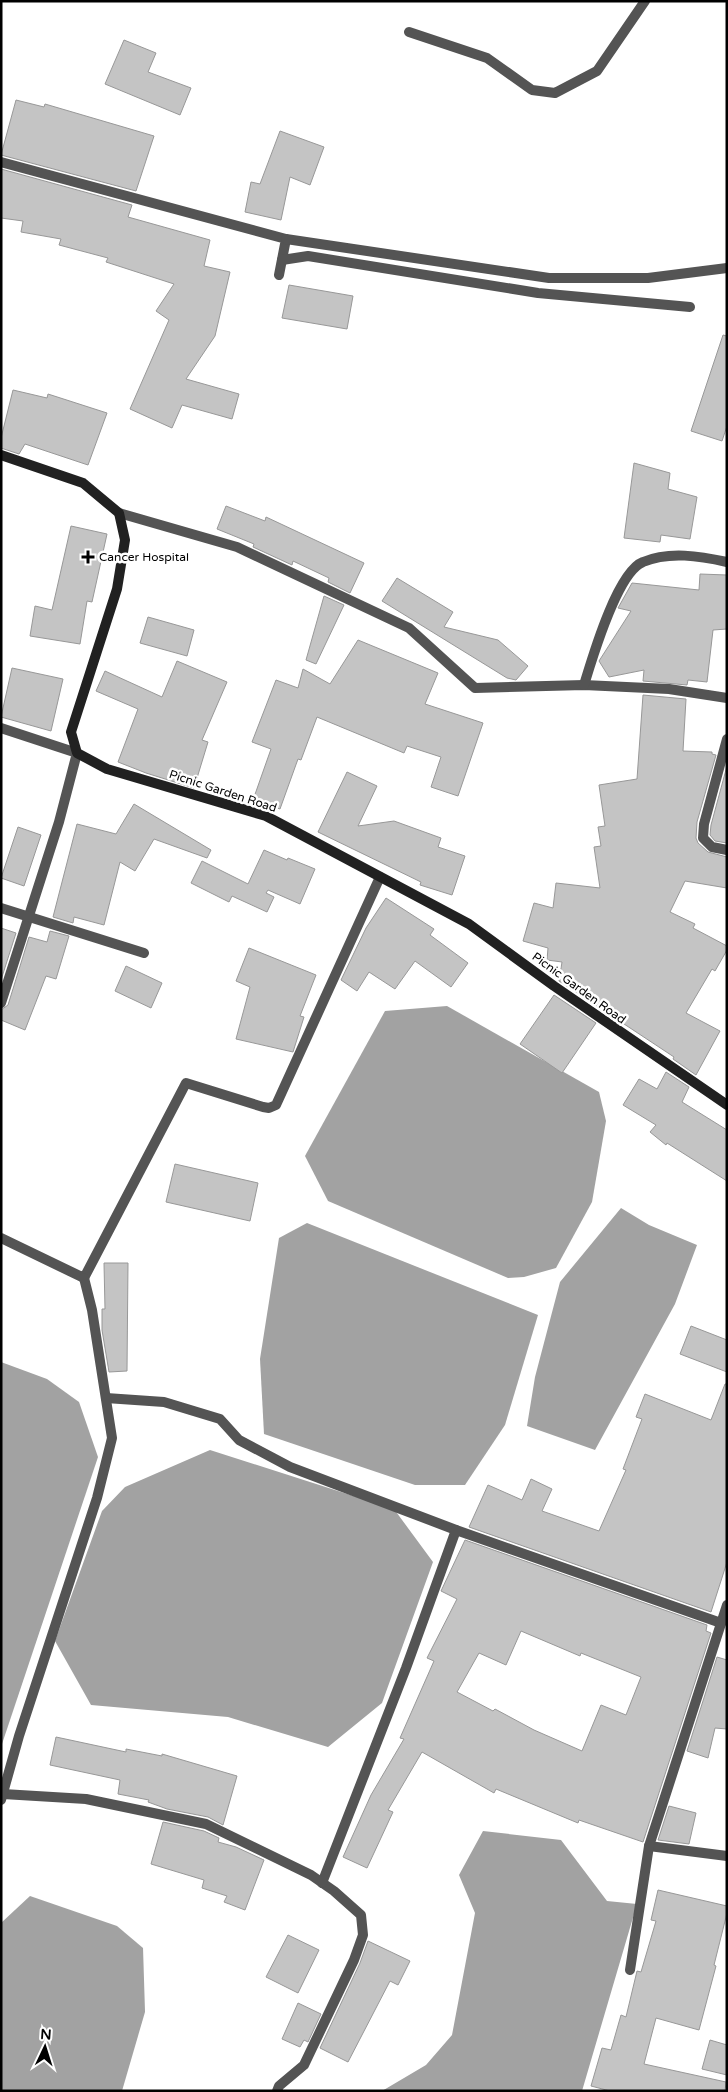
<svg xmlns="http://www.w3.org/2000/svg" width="728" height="2092" font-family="'Varela Round',sans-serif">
	<rect width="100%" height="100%" fill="#fff"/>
	<g fill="#a2a2a2">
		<path d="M 447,1006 L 599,1092 L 606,1121 L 592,1202 L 556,1268 L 524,1277 L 508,1278 L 328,1201 L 305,1156 L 385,1011 Z"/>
		<path d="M 621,1208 L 649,1225 L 697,1245 L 675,1304 L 595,1450 L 527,1426 L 535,1377 L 560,1282 Z"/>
		<path d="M 307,1223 L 538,1315 L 505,1425 L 465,1485 L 415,1485 L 264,1434 L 260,1359 L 279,1238 Z"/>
		<path d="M 1,1362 L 47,1379 L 79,1402 L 98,1457 L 1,1747 Z"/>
		<path d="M 210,1450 L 394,1509 L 433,1562 L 382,1703 L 328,1747 L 228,1717 L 91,1705 L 55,1641 L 102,1511 L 125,1487 Z"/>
		<path d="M 483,1831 L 561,1840 L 607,1901 L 637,1904 L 582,2091 L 382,2091 L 426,2065 L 452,2035 L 475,1913 L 459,1875 Z"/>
		<path d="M 30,1896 L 117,1926 L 143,1948 L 145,2012 L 122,2091 L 1,2091 L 1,1923 Z"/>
	</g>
	<g fill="#c4c4c4" stroke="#989898" fill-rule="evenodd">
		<path d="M 124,40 L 156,53 L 148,72 L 191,88 L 180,115 L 105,84 Z"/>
		<path d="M 16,100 L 44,107 L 45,104 L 154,136 L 136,191 L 1,155 Z"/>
		<path d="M 280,131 L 324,147 L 310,185 L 290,177 L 281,220 L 245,212 L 251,182 L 260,184 Z"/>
		<path d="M 1,169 L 132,205 L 128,217 L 210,240 L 204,266 L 230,272 L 215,336 L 186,379 L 239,394 L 232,419 L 182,405 L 172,428 L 130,409 L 169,320 L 156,311 L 174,284 L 106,262 L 108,258 L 59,245 L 61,239 L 21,232 L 23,221 L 1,218 Z"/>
		<path d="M 289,285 L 353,296 L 347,329 L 282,318 Z"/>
		<path d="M 723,335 L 727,336 L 727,426 L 722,441 L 691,431 Z"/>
		<path d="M 13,390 L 47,398 L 48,394 L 107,413 L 88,465 L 25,444 L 19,454 L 1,448 L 1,438 Z"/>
		<path d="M 634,463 L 670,473 L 668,489 L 697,497 L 690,539 L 661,535 L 660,542 L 624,538 Z"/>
		<path d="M 226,506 L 265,521 L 266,517 L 364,563 L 350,593 L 328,582 L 329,578 L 293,561 L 292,565 L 253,547 L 254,544 L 217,529 Z"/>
		<path d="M 71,526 L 107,534 L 92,602 L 87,601 L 80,644 L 30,636 L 35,606 L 52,610 Z"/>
		<path d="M 700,574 L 727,575 L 727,629 L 713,630 L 707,682 L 688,680 L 687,685 L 643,681 L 644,670 L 609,677 L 599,661 L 631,611 L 618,608 L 632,583 L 699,590 Z"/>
		<path d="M 397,578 L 453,612 L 444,627 L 498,640 L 528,666 L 516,680 L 507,678 L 382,601 Z"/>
		<path d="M 324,596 L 344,605 L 316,664 L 306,660 Z"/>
		<path d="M 148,617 L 194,630 L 187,656 L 140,643 Z"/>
		<path d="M 358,640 L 438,673 L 425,704 L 483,723 L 458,796 L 431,787 L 441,757 L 407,746 L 404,753 L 317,717 L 301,760 L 298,759 L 280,809 L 253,800 L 271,749 L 252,742 L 276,680 L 298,688 L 303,669 L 330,684 Z"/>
		<path d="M 177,661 L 227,682 L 202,740 L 208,742 L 194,788 L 146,773 L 118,762 L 138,709 L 96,691 L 105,671 L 162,697 Z"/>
		<path d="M 12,668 L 63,679 L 51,731 L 1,717 Z"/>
		<path d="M 643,695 L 686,699 L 683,751 L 712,752 L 712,754 L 716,755 L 697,822 L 696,838 L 698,843 L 708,852 L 727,857 L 727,888 L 685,881 L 670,912 L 695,924 L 693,928 L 727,946 L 727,950 L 715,971 L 712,969 L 686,1013 L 720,1031 L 696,1075 L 673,1059 L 674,1057 L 559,981 L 562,962 L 547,960 L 548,948 L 523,941 L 534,903 L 553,908 L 556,883 L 600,888 L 594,847 L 601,846 L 598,827 L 605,826 L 599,785 L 637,779 Z"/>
		<path d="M 727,766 L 727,843 L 715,841 L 710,835 L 711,825 Z"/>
		<path d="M 347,772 L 377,786 L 358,826 L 394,821 L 441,838 L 438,847 L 465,856 L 452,895 L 420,885 L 421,882 L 318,832 Z"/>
		<path d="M 134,804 L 211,850 L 207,858 L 154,839 L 135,871 L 120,862 L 104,925 L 74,917 L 73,923 L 53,917 L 77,824 L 116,834 Z"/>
		<path d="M 18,827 L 41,835 L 24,886 L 1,878 Z"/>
		<path d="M 264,850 L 287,860 L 288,858 L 315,869 L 300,904 L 268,890 L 266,893 L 274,897 L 267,912 L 232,896 L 229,902 L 191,883 L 202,861 L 248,884 Z"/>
		<path d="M 386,898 L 434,929 L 430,935 L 468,963 L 451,987 L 415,961 L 395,989 L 369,972 L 357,991 L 341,980 L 366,928 Z"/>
		<path d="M 1,928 L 16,933 L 1,980 Z"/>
		<path d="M 50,931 L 69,936 L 56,979 L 46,976 L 25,1030 L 1,1020 L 1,1010 L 8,1005 L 29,937 L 47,942 Z"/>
		<path d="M 249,948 L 316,975 L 300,1016 L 304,1017 L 293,1052 L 236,1039 L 250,987 L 236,981 Z"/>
		<path d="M 126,966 L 162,983 L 151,1008 L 115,991 Z"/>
		<path d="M 554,995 L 596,1023 L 562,1073 L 520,1044 Z"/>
		<path d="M 666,1072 L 689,1087 L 682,1102 L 727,1130 L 727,1181 L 667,1143 L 666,1145 L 650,1132 L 656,1125 L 623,1105 L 639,1079 L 657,1089 Z"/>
		<path d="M 175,1164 L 258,1183 L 250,1221 L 166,1202 Z"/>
		<path d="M 104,1263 L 128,1263 L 127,1371 L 109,1372 L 102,1330 L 102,1309 L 105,1309 Z"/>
		<path d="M 691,1326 L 727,1340 L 727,1372 L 680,1354 Z"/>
		<path d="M 725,1384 L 727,1384 L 727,1562 L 711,1612 L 469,1527 L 488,1485 L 522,1500 L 531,1479 L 552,1489 L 542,1511 L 599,1531 L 626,1470 L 623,1469 L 642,1419 L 636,1417 L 645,1394 L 711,1420 Z"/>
		<path d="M 465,1540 L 707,1625 L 706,1631 L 711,1633 L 643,1842 L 579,1820 L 578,1823 L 496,1789 L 494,1793 L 422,1752 L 388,1810 L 393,1812 L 367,1868 L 343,1857 L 371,1795 L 404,1739 L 400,1738 L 434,1661 L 427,1658 L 457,1599 L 441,1591 ZM 521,1631 L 580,1656 L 581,1653 L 641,1677 L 626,1715 L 601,1705 L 582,1751 L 534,1730 L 495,1709 L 493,1711 L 457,1692 L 479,1653 L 506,1665 Z"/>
		<path d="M 717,1657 L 727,1660 L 727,1729 L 715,1728 L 708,1758 L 687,1751 Z"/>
		<path d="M 56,1737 L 126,1752 L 126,1749 L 162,1756 L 162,1754 L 237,1776 L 223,1825 L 208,1817 L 167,1809 L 148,1802 L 149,1800 L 118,1794 L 120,1780 L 50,1765 Z"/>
		<path d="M 669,1806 L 696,1813 L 689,1844 L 658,1840 Z"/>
		<path d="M 163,1822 L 204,1831 L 219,1838 L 218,1842 L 236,1847 L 264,1860 L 245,1910 L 224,1902 L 227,1896 L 202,1888 L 204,1880 L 151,1864 Z"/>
		<path d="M 658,1890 L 727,1906 L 727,1913 L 714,1965 L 716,1966 L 699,2030 L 656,2018 L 644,2064 L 726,2082 L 725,2091 L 610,2091 L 591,2086 L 602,2048 L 611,2050 L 621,2015 L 626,2017 L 637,1971 L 641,1972 L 656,1921 L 651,1920 Z"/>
		<path d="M 288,1935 L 319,1950 L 298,1993 L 266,1977 Z"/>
		<path d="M 368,1941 L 410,1961 L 398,1985 L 390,1981 L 348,2062 L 320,2048 L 360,1963 Z"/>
		<path d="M 298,2003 L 321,2014 L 308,2042 L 304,2040 L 300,2047 L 282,2039 Z"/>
		<path d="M 710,2040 L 727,2045 L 727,2075 L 702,2069 Z"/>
	</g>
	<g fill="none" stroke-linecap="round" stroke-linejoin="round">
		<g stroke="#545454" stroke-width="10">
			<path d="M 409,32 L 487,58 L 532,90 L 555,93 L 597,71 L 645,1"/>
			<path d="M 1,162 L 286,239 L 279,275"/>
			<path d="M 286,239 L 549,278 L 648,278 L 727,268"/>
			<path d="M 282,260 L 308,256 L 538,293 L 690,307"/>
			<path d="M 119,513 L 237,547 L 409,628 L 475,688 L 584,685 L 669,689 L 727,698"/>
			<path d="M 584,685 C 592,659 617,572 643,562 C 669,551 700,556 727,562"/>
			<path d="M 1,728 L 77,753 L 59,822 L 1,1003"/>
			<path d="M 727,739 L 704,824 L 703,838 L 712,847 L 727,850"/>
			<path d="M 1,908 L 144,953"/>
			<path d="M 1,1238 L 84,1278 L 186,1083 L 263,1107 L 269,1108 L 276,1105 L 380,877"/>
			<path d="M 106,1398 L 164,1402 L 220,1419 L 239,1440 L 290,1467 L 456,1530 L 721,1623"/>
			<path d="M 3,1794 L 86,1799 L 206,1824 L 311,1875 L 334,1891 L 361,1915 L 363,1935 L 354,1960 L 304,2065 L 279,2086 L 277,2091"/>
			<path d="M 1,1800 L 19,1736 L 97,1498 L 112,1438 L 92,1310 L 84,1278"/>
			<path d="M 649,1846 L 727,1856"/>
			<path d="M 322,1883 L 406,1668 L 456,1530"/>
			<path d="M 630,1970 L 649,1846 L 727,1605"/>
		</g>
		<path stroke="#212121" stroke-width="10" d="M 1,455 L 83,483 L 119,513 L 125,540 L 117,589 L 71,732 L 77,753 L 107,769 L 266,816 L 469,924 L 554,986 L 727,1105"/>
	</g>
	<path fill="#000" stroke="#fff" stroke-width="2" d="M85.5 549.5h5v5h5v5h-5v5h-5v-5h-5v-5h5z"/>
	<g text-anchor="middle" stroke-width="5" stroke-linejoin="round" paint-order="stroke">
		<g font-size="12" fill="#000" stroke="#fff" text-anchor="start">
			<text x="99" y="561">Cancer Hospital</text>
		</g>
		<g font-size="12" fill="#000" stroke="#fff">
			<text transform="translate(223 791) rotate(18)" y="4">Picnic Garden Road</text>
			<text transform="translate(579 988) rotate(36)" y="4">Picnic Garden Road</text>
		</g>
	</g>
	<rect width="728" height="2092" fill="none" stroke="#000000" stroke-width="5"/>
	<g transform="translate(45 2047) rotate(4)" stroke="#ffffff" stroke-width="4" paint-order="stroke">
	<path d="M0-4L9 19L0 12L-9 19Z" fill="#000000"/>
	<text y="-8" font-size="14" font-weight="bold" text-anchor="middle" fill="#000000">N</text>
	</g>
</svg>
